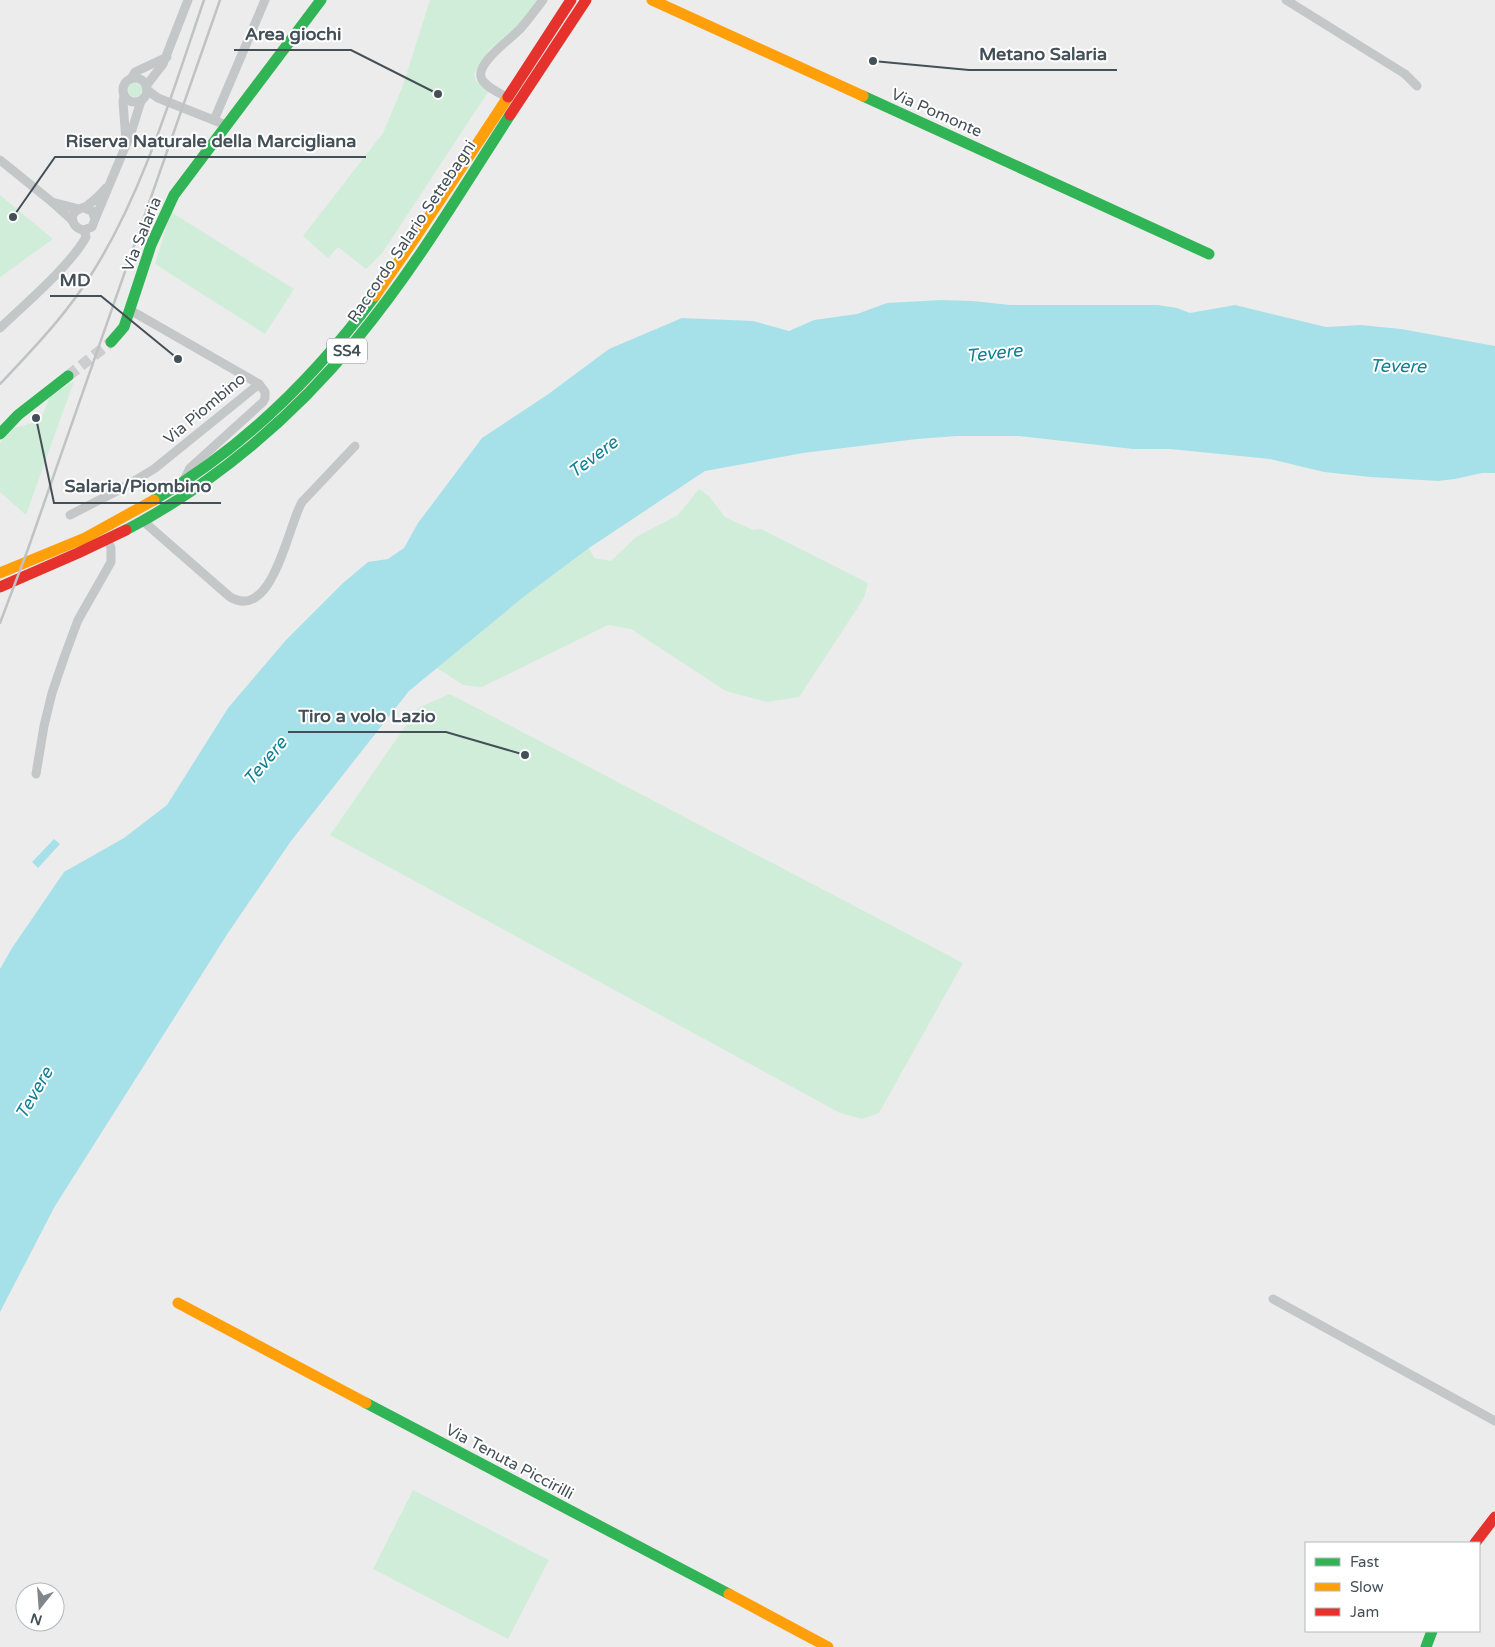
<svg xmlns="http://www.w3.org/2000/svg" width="1495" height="1647" font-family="'Varela Round',sans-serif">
	<rect width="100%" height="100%" fill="#edecec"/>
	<g fill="#d0edd9">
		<path d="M 430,0 L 539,0 L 519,24 L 489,50 L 474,74 L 476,81 L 490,89 L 383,252 L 366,269 L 338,247 L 328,258 L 303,236 L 383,133 L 402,88 Z"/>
		<circle cx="135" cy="90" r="7"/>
		<path d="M 0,195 L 53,239 L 0,277 Z"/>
		<path d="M 171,212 L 294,289 L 265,334 L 155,264 Z"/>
		<path d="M 74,381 L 26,515 L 0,492 L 0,443 L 11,429 L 36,422 L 42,416 L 50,396 Z"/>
		<path d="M 699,489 L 708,495 L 725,517 L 753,530 L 761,529 L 868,583 L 864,598 L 799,697 L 767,702 L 726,691 L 631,629 L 608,625 L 482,687 L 463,685 L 437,668 L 526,595 L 589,548 L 594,558 L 611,561 L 636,537 L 678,515 Z"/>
		<path d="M 450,694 L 963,963 L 879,1113 L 862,1119 L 840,1113 L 330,835 L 418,708 Z"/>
		<path d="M 413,1490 L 549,1560 L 508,1639 L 373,1569 Z"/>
	</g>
	<g fill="#a6e1ea">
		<path d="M 941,300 L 973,301 L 1010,305 L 1158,305 L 1177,308 L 1190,313 L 1235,305 L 1326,327 L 1361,325 L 1401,329 L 1495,346 L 1495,473 L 1482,473 L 1455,479 L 1438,481 L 1370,477 L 1324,472 L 1270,459 L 1170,449 L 1133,449 L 1019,436 L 957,436 L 917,439 L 803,453 L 705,471 L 589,548 L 526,595 L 409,691 L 291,841 L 228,933 L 55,1206 L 0,1312 L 0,969 L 12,948 L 64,872 L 124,838 L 167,805 L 228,708 L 286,640 L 343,583 L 368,562 L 388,559 L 404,548 L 418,523 L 482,438 L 547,395 L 609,349 L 682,318 L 753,321 L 789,331 L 814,320 L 857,314 L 887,303 Z"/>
		<path d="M 54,839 L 60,844 L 38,868 L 32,862 Z"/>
	</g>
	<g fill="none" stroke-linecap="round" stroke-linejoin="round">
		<path stroke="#cbcdce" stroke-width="11" stroke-dasharray="11 5.5" stroke-linecap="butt" d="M 68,376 L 111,342"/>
		<g stroke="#c4c7c8" stroke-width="9">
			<path d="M 1286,0 L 1405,74 L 1417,86"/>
			<circle cx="135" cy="90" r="12"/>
			<path d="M 131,79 L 135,72 L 167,57"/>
			<path d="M 146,86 L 163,64 L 188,0"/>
			<path d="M 147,90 L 158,98 L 226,125"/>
			<path d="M 124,95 L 123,102 L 126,141"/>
			<path d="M 508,98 C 500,93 483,86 481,77 C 477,62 512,38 521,28 C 529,19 536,9 543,0"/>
			<path d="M 214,120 L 265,0"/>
			<path d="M 0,160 L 52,202 L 73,221"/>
			<path d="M 52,202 L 79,209"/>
			<path d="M 84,208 L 92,211 L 95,219 L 92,227 L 84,230 C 76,229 69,221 74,213 C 78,208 84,208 88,205 C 95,200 101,194 106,188"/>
			<path d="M 95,219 L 131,133 L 141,101"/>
			<path d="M 130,310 L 259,384 L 265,392 L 265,398 L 263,402 L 190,468 L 185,478"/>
			<path d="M 0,328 C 25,304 70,266 86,237 L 84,230"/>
			<path d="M 70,515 L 117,491 L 154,469 L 259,384"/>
			<path d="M 143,521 L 230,597 C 273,622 288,525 302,502 L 355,446"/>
			<path d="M 36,774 L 44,726 L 52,693 L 65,655 L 78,620 L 111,562 L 111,548 L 108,540"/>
			<path d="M 1273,1299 L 1495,1421"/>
		</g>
		<g stroke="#30b455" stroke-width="11">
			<path d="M 863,96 L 1209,254"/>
			<path d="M 111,342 L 124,327 L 151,245 L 174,195 L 321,0"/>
			<path d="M 0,434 L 18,415 L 68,376"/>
			<path d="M 154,500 C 242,449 315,377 375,296"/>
			<path d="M 126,530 C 214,484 293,417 356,340 C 414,270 461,191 510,115"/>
			<path d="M 366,1403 L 729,1594"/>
			<path d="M 1426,1647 L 1432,1631"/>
		</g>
		<g stroke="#ff9f0a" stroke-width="11">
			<path d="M 652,0 L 863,96"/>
			<path d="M 375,296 L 415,238 L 508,97"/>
			<path d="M 0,573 L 85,538 L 154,500"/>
			<path d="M 178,1303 L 366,1403"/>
			<path d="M 729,1594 L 828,1647"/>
		</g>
		<g stroke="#e5322d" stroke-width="11">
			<path d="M 508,97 L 571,0"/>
			<path d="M 510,115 L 586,0"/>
			<path d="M 0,587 L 78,553 L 126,530"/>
			<path d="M 1475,1543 L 1495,1517"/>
		</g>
		<g stroke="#c0c2c3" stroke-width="2.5">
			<path d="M 0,384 C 34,348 68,313 94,270 C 144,190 173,90 204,0"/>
			<path d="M 0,623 L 28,549 L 220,0"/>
		</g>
	</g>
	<g text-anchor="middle" stroke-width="4" stroke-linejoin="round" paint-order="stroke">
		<rect fill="#fff" stroke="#7c848a" stroke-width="1" x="327" y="338.5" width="40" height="25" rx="4"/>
		<g font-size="15" font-weight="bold" fill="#445058">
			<text x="347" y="356">SS4</text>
		</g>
		<g font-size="16" fill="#445058" stroke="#fff">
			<text transform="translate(937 112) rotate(24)" y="6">Via Pomonte</text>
			<text transform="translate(411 231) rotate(-56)" y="6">Raccordo Salario Settebagni</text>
			<text transform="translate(141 234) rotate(-68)" y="6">Via Salaria</text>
			<text transform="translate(204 408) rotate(-40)" y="6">Via Piombino</text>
			<text transform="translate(510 1461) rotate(28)" y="6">Via Tenuta Piccirilli</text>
		</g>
		<g font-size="18" font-style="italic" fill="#0f8193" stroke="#fff">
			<text transform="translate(994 353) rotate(-6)" y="6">Tevere</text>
			<text transform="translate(1398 366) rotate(1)" y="6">Tevere</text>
			<text transform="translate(593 457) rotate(-37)" y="6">Tevere</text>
			<text transform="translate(265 761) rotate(-50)" y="6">Tevere</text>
			<text transform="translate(34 1093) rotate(-60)" y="6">Tevere</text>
		</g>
	</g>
	<path fill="none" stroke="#445058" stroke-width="2" d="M438 94L351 50H234M873 61L969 70H1117M13 217L55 157H366M178 359L101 296H50M36 418L54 503H221M525 755L446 732H288"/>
	<g fill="#445058" stroke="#fff" stroke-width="2">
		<circle cx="438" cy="94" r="5"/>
		<circle cx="873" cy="61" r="5"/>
		<circle cx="13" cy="217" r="5"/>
		<circle cx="178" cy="359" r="5"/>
		<circle cx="36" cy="418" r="5"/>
		<circle cx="525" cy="755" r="5"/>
	</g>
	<g font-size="18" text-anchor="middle" font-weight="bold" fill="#445058" stroke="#fff" stroke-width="4" stroke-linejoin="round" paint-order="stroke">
		<text x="293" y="40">Area giochi</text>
		<text x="1043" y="60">Metano Salaria</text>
		<text x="211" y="147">Riserva Naturale della Marcigliana</text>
		<text x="75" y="286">MD</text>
		<text x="138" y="492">Salaria/Piombino</text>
		<text x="367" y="722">Tiro a volo Lazio</text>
	</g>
	<rect x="1305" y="1542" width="175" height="90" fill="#ffffff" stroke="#b4b9bc"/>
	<rect x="1315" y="1558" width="25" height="8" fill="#30b455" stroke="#b4b9bc"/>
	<text x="1350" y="1567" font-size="15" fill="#445058">Fast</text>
	<rect x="1315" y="1583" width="25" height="8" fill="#ff9f0a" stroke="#b4b9bc"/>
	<text x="1350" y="1592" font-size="15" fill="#445058">Slow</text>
	<rect x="1315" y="1608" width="25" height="8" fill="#e5322d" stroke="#b4b9bc"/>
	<text x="1350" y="1617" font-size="15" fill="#445058">Jam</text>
	<g transform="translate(40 1607) rotate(197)"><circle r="24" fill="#ffffff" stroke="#b4b9bc"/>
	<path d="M0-4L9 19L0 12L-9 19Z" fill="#7f878c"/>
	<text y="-8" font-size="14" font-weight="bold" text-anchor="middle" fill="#445058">N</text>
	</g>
</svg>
